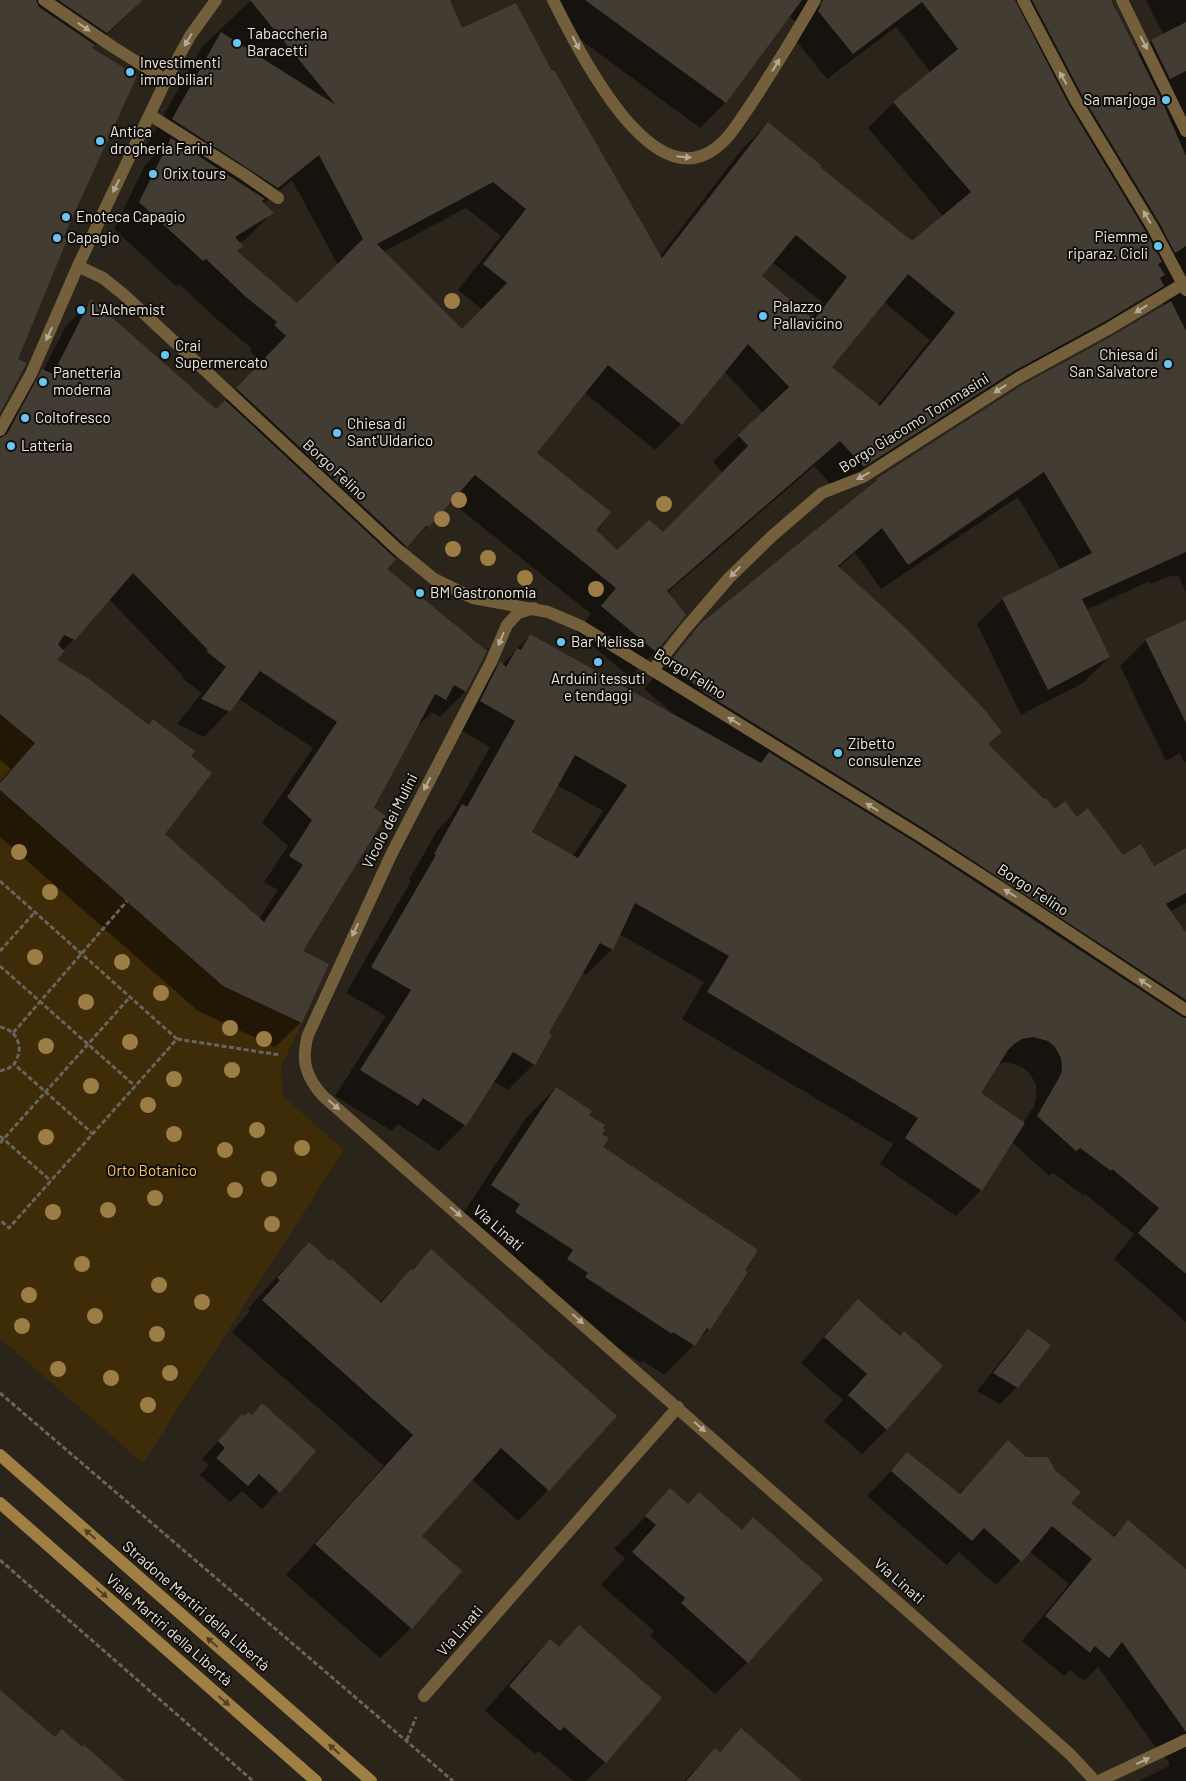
<svg xmlns="http://www.w3.org/2000/svg" width="1186" height="1781" font-family="Barlow,sans-serif">
	<rect width="100%" height="100%" fill="#2a241b"/>
	<g fill="#3e2c09">
		<path d="M 60,706 L 26,754 L 0,783 L 0,714 Z"/>
		<path d="M 0,790 L 218,982 L 302,1023 L 281,1067 L 283,1096 L 344,1150 L 143,1463 L 0,1338 Z"/>
	</g>
	<g fill="#0007" fill-rule="evenodd">
		<path d="M 0,0 L 143,0 L 91,49 L 61,239 L 17,359 L 0,412 Z"/>
		<path d="M 251,0 L 430,0 L 331,49 L 551,73 L 660,256 L 742,149 L 768,123 L 819,167 L 912,242 L 943,216 L 868,128 L 893,103 L 931,73 L 896,27 L 827,79 L 793,37 L 796,21 L 789,17 L 726,102 L 700,128 L 578,38 L 556,0 L 1110,0 L 1137,55 L 1151,41 L 1164,35 L 1146,0 L 1186,0 L 1186,592 L 1178,575 L 1173,577 L 1172,575 L 1151,584 L 1150,581 L 1086,610 L 1109,657 L 1083,683 L 1021,715 L 977,624 L 1003,599 L 1061,570 L 1018,497 L 881,589 L 855,553 L 838,568 L 1000,732 L 987,745 L 1055,811 L 1076,819 L 1123,856 L 1154,868 L 1186,850 L 1186,903 L 1170,912 L 1186,935 L 1186,1322 L 1114,1259 L 1134,1234 L 1085,1194 L 1084,1196 L 1053,1173 L 1049,1176 L 1012,1142 L 981,1190 L 956,1216 L 880,1164 L 893,1144 L 682,1019 L 704,982 L 619,934 L 612,949 L 586,975 L 582,973 L 547,1034 L 534,1064 L 508,1090 L 493,1081 L 465,1125 L 439,1151 L 398,1124 L 392,1131 L 335,1096 L 386,1016 L 346,993 L 411,881 L 409,880 L 437,831 L 451,816 L 490,747 L 455,727 L 474,689 L 500,663 L 502,665 L 530,635 L 674,714 L 644,689 L 684,641 L 664,667 L 666,668 L 693,635 L 689,637 L 701,625 L 863,493 L 876,480 L 1023,386 L 1113,337 L 1164,306 L 1158,294 L 838,492 L 814,466 L 667,593 L 656,651 L 630,677 L 576,632 L 591,614 L 450,501 L 428,526 L 394,558 L 385,569 L 485,651 L 465,692 L 440,717 L 432,712 L 419,725 L 417,724 L 301,952 L 301,1022 L 275,1047 L 198,1011 L 0,837 L 0,781 L 11,769 L 0,760 L 0,426 L 17,396 L 43,371 L 66,326 L 91,301 L 216,410 L 262,363 L 250,351 L 252,349 L 220,322 L 179,284 L 176,286 L 114,229 L 145,165 L 158,152 L 147,145 L 202,47 ZM 292,180 L 338,265 L 297,305 L 235,251 L 239,243 L 246,239 L 272,213 L 263,204 ZM 466,208 L 501,236 L 458,290 L 483,310 L 462,331 L 383,252 ZM 772,262 L 823,303 L 811,318 L 761,276 ZM 884,302 L 930,340 L 877,406 L 831,367 ZM 724,371 L 763,413 L 713,462 L 723,473 L 663,533 L 617,552 L 594,530 L 536,453 L 584,392 L 655,450 L 681,424 ZM 109,599 L 183,676 L 182,678 L 202,693 L 177,724 L 204,737 L 229,711 L 239,699 L 313,748 L 262,823 L 288,846 L 264,882 L 278,890 L 259,919 L 163,835 L 153,720 L 148,726 L 55,660 ZM 557,785 L 603,811 L 572,857 L 530,833 ZM 1007,1062 L 1022,1067 L 1029,1073 L 1036,1084 L 1036,1098 L 1034,1106 L 1023,1123 L 979,1094 L 998,1064 Z"/>
		<path d="M 1186,622 L 1186,762 L 1184,762 L 1180,753 L 1166,761 L 1120,666 L 1146,640 Z"/>
		<path d="M 556,1088 L 588,1116 L 600,1134 L 602,1147 L 709,1329 L 664,1375 L 643,1361 L 641,1363 L 556,1307 L 539,1289 L 545,1281 L 487,1242 L 491,1235 L 462,1215 L 526,1118 Z"/>
		<path d="M 309,1244 L 379,1303 L 431,1251 L 548,1490 L 518,1521 L 472,1479 L 420,1536 L 411,1628 L 380,1658 L 286,1575 L 384,1466 L 232,1332 L 250,1311 L 248,1309 L 279,1274 Z"/>
		<path d="M 858,1301 L 899,1337 L 887,1429 L 862,1454 L 824,1421 L 843,1400 L 801,1363 L 833,1326 Z"/>
		<path d="M 1028,1331 L 1017,1387 L 1000,1404 L 977,1391 L 1011,1348 Z"/>
		<path d="M 242,1415 L 244,1417 L 251,1416 L 315,1451 L 262,1509 L 242,1491 L 230,1502 L 200,1475 L 209,1465 L 202,1459 Z"/>
		<path d="M 1008,1442 L 1070,1503 L 1112,1537 L 1128,1521 L 1186,1570 L 1186,1781 L 1139,1781 L 1169,1766 L 1169,1761 L 1162,1756 L 1098,1667 L 1084,1681 L 1070,1670 L 1064,1676 L 1022,1641 L 1069,1584 L 1029,1551 L 996,1585 L 959,1552 L 947,1565 L 867,1496 L 908,1453 L 959,1494 Z"/>
		<path d="M 671,1490 L 688,1505 L 741,1531 L 821,1580 L 747,1663 L 715,1694 L 650,1636 L 654,1631 L 601,1585 L 625,1558 L 614,1549 Z"/>
		<path d="M 579,1627 L 660,1698 L 605,1762 L 586,1781 L 573,1781 L 538,1751 L 535,1754 L 485,1711 L 525,1665 L 550,1640 L 558,1648 Z"/>
		<path d="M 741,1730 L 800,1781 L 684,1781 L 715,1749 L 719,1752 Z"/>
	</g>
	<g fill="#423c32" fill-rule="evenodd">
		<path d="M 0,0 L 36,0 L 39,7 L 95,45 L 92,48 L 137,76 L 63,238 L 67,240 L 18,359 L 27,363 L 0,413 Z"/>
		<path d="M 58,0 L 143,0 L 107,33 Z"/>
		<path d="M 250,0 L 450,0 L 462,28 L 516,3 L 552,71 L 554,70 L 662,258 L 768,122 L 822,166 L 820,167 L 912,241 L 971,192 L 893,102 L 958,49 L 922,2 L 853,54 L 818,11 L 823,0 L 1015,0 L 1069,105 L 1146,232 L 1162,262 L 1158,264 L 1165,275 L 1160,278 L 1164,286 L 1104,322 L 1014,371 L 864,467 L 840,441 L 667,591 L 686,615 L 656,652 L 601,606 L 616,588 L 475,475 L 429,527 L 427,525 L 407,547 L 236,388 L 286,336 L 274,325 L 277,322 L 246,297 L 206,259 L 203,261 L 139,202 L 171,138 L 265,199 L 262,201 L 274,213 L 235,237 L 243,246 L 237,251 L 297,303 L 363,239 L 319,155 L 278,188 L 172,119 L 221,32 L 336,105 ZM 493,182 L 526,209 L 483,264 L 507,283 L 462,329 L 377,244 ZM 796,235 L 847,277 L 814,320 L 762,276 ZM 908,274 L 955,313 L 880,406 L 832,367 ZM 748,344 L 789,387 L 738,435 L 748,446 L 663,532 L 649,520 L 617,550 L 596,530 L 611,512 L 537,453 L 608,365 L 682,425 Z"/>
		<path d="M 585,0 L 802,0 L 726,103 Z"/>
		<path d="M 1032,0 L 1111,0 L 1161,99 L 1186,156 L 1186,246 L 1175,253 L 1160,224 L 1083,97 Z"/>
		<path d="M 1186,22 L 1186,71 L 1170,79 L 1151,40 Z"/>
		<path d="M 91,299 L 216,409 L 225,400 L 396,559 L 387,569 L 487,651 L 466,692 L 454,685 L 446,700 L 435,694 L 374,808 L 386,816 L 303,951 L 329,964 L 302,1023 L 223,986 L 0,790 L 0,783 L 35,743 L 0,714 L 0,438 L 7,434 L 42,369 L 53,374 ZM 133,573 L 208,650 L 206,651 L 226,667 L 201,699 L 230,712 L 260,671 L 337,722 L 287,797 L 312,820 L 289,856 L 303,865 L 264,922 L 165,834 L 212,773 L 191,756 L 195,751 L 153,719 L 149,725 L 89,679 L 57,660 L 65,651 L 58,645 L 64,635 L 75,640 Z"/>
		<path d="M 1171,301 L 1186,331 L 1186,552 L 1082,599 L 1110,657 L 1048,690 L 1002,598 L 1092,553 L 1044,472 L 908,565 L 882,528 L 838,566 L 908,630 L 983,708 L 1002,732 L 988,744 L 1044,799 L 1046,798 L 1055,809 L 1065,801 L 1077,817 L 1088,808 L 1123,855 L 1141,844 L 1154,866 L 1186,848 L 1186,893 L 1166,904 L 1186,933 L 1186,1000 L 926,830 L 705,693 L 669,663 L 700,624 L 877,480 L 876,479 L 1022,385 L 1112,336 Z"/>
		<path d="M 1186,620 L 1186,723 L 1145,639 Z"/>
		<path d="M 530,634 L 761,763 L 769,752 L 918,844 L 1182,1017 L 1186,1018 L 1186,1274 L 1138,1233 L 1159,1208 L 1112,1169 L 1111,1171 L 1080,1148 L 1076,1151 L 1037,1116 L 1059,1078 L 1062,1071 L 1061,1058 L 1055,1047 L 1048,1041 L 1033,1037 L 1022,1039 L 1014,1044 L 1008,1050 L 981,1093 L 1025,1123 L 982,1191 L 905,1138 L 918,1118 L 707,992 L 729,956 L 635,903 L 613,950 L 600,943 L 549,1033 L 552,1035 L 535,1065 L 513,1052 L 466,1126 L 423,1098 L 418,1106 L 360,1070 L 411,990 L 371,967 L 436,855 L 434,854 L 462,804 L 467,807 L 515,721 L 480,701 L 500,661 L 506,667 L 517,648 L 521,650 ZM 575,755 L 627,785 L 578,858 L 532,832 Z"/>
		<path d="M 556,1087 L 592,1111 L 589,1115 L 605,1125 L 603,1128 L 605,1130 L 602,1134 L 609,1138 L 603,1147 L 758,1250 L 745,1270 L 748,1272 L 710,1330 L 707,1328 L 695,1346 L 673,1332 L 672,1334 L 585,1277 L 588,1273 L 567,1259 L 573,1250 L 515,1212 L 520,1204 L 491,1185 Z"/>
		<path d="M 309,1242 L 330,1261 L 332,1259 L 381,1303 L 411,1269 L 413,1270 L 431,1249 L 617,1416 L 549,1491 L 501,1448 L 422,1536 L 462,1571 L 412,1629 L 315,1544 L 413,1435 L 262,1300 L 280,1280 L 277,1278 Z"/>
		<path d="M 858,1299 L 900,1336 L 904,1331 L 943,1366 L 887,1430 L 848,1395 L 867,1374 L 824,1337 Z"/>
		<path d="M 1028,1329 L 1051,1345 L 1018,1388 L 993,1373 Z"/>
		<path d="M 262,1403 L 316,1451 L 280,1493 L 259,1474 L 248,1486 L 216,1458 L 225,1448 L 218,1441 L 242,1414 L 244,1416 L 248,1412 L 252,1415 Z"/>
		<path d="M 1008,1440 L 1026,1457 L 1048,1457 L 1055,1470 L 1081,1492 L 1071,1503 L 1114,1537 L 1128,1520 L 1186,1569 L 1186,1732 L 1122,1642 L 1109,1658 L 1095,1646 L 1090,1653 L 1045,1616 L 1092,1559 L 1052,1526 L 1022,1562 L 984,1528 L 972,1541 L 891,1471 L 907,1452 L 960,1494 Z"/>
		<path d="M 670,1488 L 688,1504 L 699,1492 L 742,1530 L 753,1517 L 823,1579 L 748,1663 L 681,1603 L 685,1598 L 632,1552 L 656,1525 L 645,1516 Z"/>
		<path d="M 579,1625 L 662,1698 L 606,1763 L 564,1727 L 560,1731 L 509,1686 L 550,1639 L 559,1647 Z"/>
		<path d="M 0,1690 L 55,1737 L 62,1729 L 82,1747 L 84,1745 L 125,1781 L 0,1781 Z"/>
		<path d="M 741,1728 L 802,1781 L 686,1781 L 715,1748 L 720,1752 Z"/>
	</g>
	<g fill="none" stroke-linecap="round" stroke-linejoin="round">
		<g stroke="#69645c" stroke-width="3" stroke-dasharray="5 2.5" stroke-linecap="butt">
			<path d="M 0,881 L 177,1039 L 9,1228 L 0,1220"/>
			<path d="M 0,951 L 35,912"/>
			<path d="M 0,966 L 135,1086"/>
			<path d="M 0,1027 L 7,1029 L 13,1033 L 127,901"/>
			<path d="M 13,1033 C 21,1043 21,1053 14,1064 L 93,1134"/>
			<path d="M 177,1039 L 280,1055"/>
			<path d="M 0,1071 L 9,1068 L 14,1064"/>
			<path d="M 0,1136 L 51,1181"/>
			<path d="M 0,1143 L 130,997"/>
			<path d="M 0,1393 L 453,1781"/>
			<path d="M 0,1560 L 253,1781"/>
			<path d="M 407,1740 L 416,1717"/>
		</g>
		<path stroke="#735f3c" stroke-width="12" d="M 150,115 L 245,175 L 278,198"/>
		<g stroke="#735f3c" stroke-width="12">
			<path d="M 44,0 L 113,47 L 166,80"/>
			<path d="M 553,0 C 576,44 647,195 713,150 C 727,141 736,126 745,113 C 770,76 793,38 815,0"/>
			<path d="M 1023,0 L 1076,101 L 1153,228 L 1186,290"/>
			<path d="M 1122,0 L 1186,131"/>
			<path d="M 78,266 L 103,278 L 123,294 L 396,548 L 434,579 L 473,598 L 548,612 L 581,626 L 922,837 L 1023,902 L 1186,1010"/>
			<path d="M 0,430 L 31,374 L 78,266 L 166,80 L 190,36 L 216,0"/>
			<path d="M 534,608 L 518,613 L 507,625 L 491,662 L 391,855 L 308,1035 C 301,1060 305,1076 323,1096 L 1070,1754 L 1095,1781"/>
			<path d="M 653,670 L 685,629 L 729,578 L 771,537 L 822,493 L 863,477 L 1018,378 L 1108,329 L 1183,284"/>
			<path d="M 424,1696 L 678,1407"/>
			<path d="M 1099,1781 L 1186,1740"/>
		</g>
		<g stroke="#9f7f44" stroke-width="12">
			<path d="M 0,1455 L 371,1781"/>
			<path d="M 0,1503 L 316,1781"/>
		</g>
	</g>
	<g fill="#9c7d45">
		<circle cx="452" cy="301" r="8"/>
		<circle cx="459" cy="500" r="8"/>
		<circle cx="664" cy="504" r="8"/>
		<circle cx="442" cy="519" r="8"/>
		<circle cx="453" cy="549" r="8"/>
		<circle cx="488" cy="558" r="8"/>
		<circle cx="525" cy="578" r="8"/>
		<circle cx="596" cy="589" r="8"/>
		<circle cx="19" cy="852" r="8"/>
		<circle cx="50" cy="892" r="8"/>
		<circle cx="35" cy="957" r="8"/>
		<circle cx="122" cy="962" r="8"/>
		<circle cx="161" cy="993" r="8"/>
		<circle cx="86" cy="1002" r="8"/>
		<circle cx="230" cy="1028" r="8"/>
		<circle cx="264" cy="1039" r="8"/>
		<circle cx="130" cy="1042" r="8"/>
		<circle cx="46" cy="1046" r="8"/>
		<circle cx="232" cy="1070" r="8"/>
		<circle cx="174" cy="1079" r="8"/>
		<circle cx="91" cy="1086" r="8"/>
		<circle cx="148" cy="1105" r="8"/>
		<circle cx="257" cy="1130" r="8"/>
		<circle cx="174" cy="1134" r="8"/>
		<circle cx="46" cy="1137" r="8"/>
		<circle cx="302" cy="1148" r="8"/>
		<circle cx="225" cy="1150" r="8"/>
		<circle cx="269" cy="1179" r="8"/>
		<circle cx="235" cy="1190" r="8"/>
		<circle cx="155" cy="1198" r="8"/>
		<circle cx="108" cy="1210" r="8"/>
		<circle cx="53" cy="1212" r="8"/>
		<circle cx="272" cy="1224" r="8"/>
		<circle cx="82" cy="1264" r="8"/>
		<circle cx="159" cy="1285" r="8"/>
		<circle cx="29" cy="1295" r="8"/>
		<circle cx="202" cy="1302" r="8"/>
		<circle cx="95" cy="1316" r="8"/>
		<circle cx="22" cy="1326" r="8"/>
		<circle cx="157" cy="1334" r="8"/>
		<circle cx="58" cy="1369" r="8"/>
		<circle cx="170" cy="1373" r="8"/>
		<circle cx="111" cy="1378" r="8"/>
		<circle cx="148" cy="1405" r="8"/>
	</g>
	<defs><path id="oneway-solid" d="M-6-.8H1V-3.2L6.5 0L1 3.2V.8H-6Z" transform="scale(1.25)"/></defs>
	<g fill="#b6aa97">
		<use href="#oneway-solid" transform="translate(84 27) rotate(34)"/>
		<use href="#oneway-solid" transform="translate(188 40) rotate(121)"/>
		<use href="#oneway-solid" transform="translate(576 43) rotate(63)"/>
		<use href="#oneway-solid" transform="translate(1144 43) rotate(63)"/>
		<use href="#oneway-solid" transform="translate(776 65) rotate(-58)"/>
		<use href="#oneway-solid" transform="translate(1063 78) rotate(-119)"/>
		<use href="#oneway-solid" transform="translate(684 157) rotate(6)"/>
		<use href="#oneway-solid" transform="translate(116 186) rotate(115)"/>
		<use href="#oneway-solid" transform="translate(1147 217) rotate(-121)"/>
		<use href="#oneway-solid" transform="translate(1141 309) rotate(149)"/>
		<use href="#oneway-solid" transform="translate(49 334) rotate(114)"/>
		<use href="#oneway-solid" transform="translate(1000 389) rotate(147)"/>
		<use href="#oneway-solid" transform="translate(863 476) rotate(151)"/>
		<use href="#oneway-solid" transform="translate(735 572) rotate(134)"/>
		<use href="#oneway-solid" transform="translate(501 639) rotate(112)"/>
		<use href="#oneway-solid" transform="translate(734 721) rotate(-148)"/>
		<use href="#oneway-solid" transform="translate(427 784) rotate(117)"/>
		<use href="#oneway-solid" transform="translate(872 807) rotate(-148)"/>
		<use href="#oneway-solid" transform="translate(1010 893) rotate(-148)"/>
		<use href="#oneway-solid" transform="translate(355 930) rotate(115)"/>
		<use href="#oneway-solid" transform="translate(1145 983) rotate(-147)"/>
		<use href="#oneway-solid" transform="translate(334 1105) rotate(41)"/>
		<use href="#oneway-solid" transform="translate(456 1212) rotate(41)"/>
		<use href="#oneway-solid" transform="translate(578 1319) rotate(41)"/>
		<use href="#oneway-solid" transform="translate(700 1427) rotate(41)"/>
		<use href="#oneway-solid" transform="translate(1143 1761) rotate(-25)"/>
	</g>
	<g fill="#514124">
		<use href="#oneway-solid" transform="translate(90 1534) rotate(-139)"/>
		<use href="#oneway-solid" transform="translate(102 1593) rotate(41)"/>
		<use href="#oneway-solid" transform="translate(212 1642) rotate(-139)"/>
		<use href="#oneway-solid" transform="translate(224 1701) rotate(41)"/>
		<use href="#oneway-solid" transform="translate(334 1749) rotate(-139)"/>
	</g>
	<g fill="#68c4f0" stroke="#110e0a" stroke-width="2">
		<circle cx="237" cy="43" r="5"/>
		<circle cx="130" cy="72" r="5"/>
		<circle cx="1166" cy="100" r="5"/>
		<circle cx="100" cy="141" r="5"/>
		<circle cx="153" cy="174" r="5"/>
		<circle cx="66" cy="217" r="5"/>
		<circle cx="57" cy="238" r="5"/>
		<circle cx="1158" cy="246" r="5"/>
		<circle cx="81" cy="310" r="5"/>
		<circle cx="763" cy="316" r="5"/>
		<circle cx="165" cy="355" r="5"/>
		<circle cx="1168" cy="364" r="5"/>
		<circle cx="43" cy="382" r="5"/>
		<circle cx="25" cy="418" r="5"/>
		<circle cx="337" cy="433" r="5"/>
		<circle cx="11" cy="446" r="5"/>
		<circle cx="420" cy="593" r="5"/>
		<circle cx="561" cy="642" r="5"/>
		<circle cx="598" cy="662" r="5"/>
		<circle cx="838" cy="753" r="5"/>
	</g>
	<g text-anchor="middle" stroke-width="4" stroke-linejoin="round" paint-order="stroke">
		<g font-size="15" fill="#ece8e2" stroke="#110e0a" text-anchor="start">
			<text x="247" y="39">Tabaccheria<tspan x="247" dy="17">Baracetti</tspan></text>
			<text x="140" y="68">Investimenti<tspan x="140" dy="17">immobiliari</tspan></text>
			<text x="1156" y="105" text-anchor="end">Sa marjoga</text>
			<text x="110" y="137">Antica<tspan x="110" dy="17">drogheria Farini</tspan></text>
			<text x="163" y="179">Orix tours</text>
			<text x="76" y="222">Enoteca Capagio</text>
			<text x="1148" y="242" text-anchor="end">Piemme<tspan x="1148" dy="17">riparaz. Cicli</tspan></text>
			<text x="67" y="243">Capagio</text>
			<text x="773" y="312">Palazzo<tspan x="773" dy="17">Pallavicino</tspan></text>
			<text x="91" y="315">L'Alchemist</text>
			<text x="175" y="351">Crai<tspan x="175" dy="17">Supermercato</tspan></text>
			<text x="1158" y="360" text-anchor="end">Chiesa di<tspan x="1158" dy="17">San Salvatore</tspan></text>
			<text x="53" y="378">Panetteria<tspan x="53" dy="17">moderna</tspan></text>
			<text x="35" y="423">Coltofresco</text>
			<text x="347" y="429">Chiesa di<tspan x="347" dy="17">Sant'Uldarico</tspan></text>
			<text x="21" y="451">Latteria</text>
			<text x="430" y="598">BM Gastronomia</text>
			<text x="571" y="647">Bar Melissa</text>
			<text x="598" y="684" text-anchor="middle">Arduini tessuti<tspan x="598" dy="17">e tendaggi</tspan></text>
			<text x="848" y="749">Zibetto<tspan x="848" dy="17">consulenze</tspan></text>
		</g>
		<g font-size="15" fill="#ece8e2" stroke="#110e0a">
			<text transform="translate(914 423) rotate(-32)" y="5">Borgo Giacomo Tommasini</text>
			<text transform="translate(335 470) rotate(43)" y="5">Borgo Felino</text>
			<text transform="translate(690 674) rotate(32)" y="5">Borgo Felino</text>
			<text transform="translate(390 821) rotate(-63)" y="5">Vicolo dei Mulini</text>
			<text transform="translate(1033 890) rotate(33)" y="5">Borgo Felino</text>
			<text transform="translate(498 1228) rotate(41)" y="5">Via Linati</text>
			<text transform="translate(899 1581) rotate(41)" y="5">Via Linati</text>
			<text transform="translate(196 1606) rotate(41)" y="5">Stradone Martiri della Libertà</text>
			<text transform="translate(169 1630) rotate(41)" y="5">Viale Martiri della Libertà</text>
			<text transform="translate(460 1631) rotate(-49)" y="5">Via Linati</text>
		</g>
		<g font-size="15" fill="#f9c568" stroke="#110e0a">
			<text x="152" y="1176">Orto Botanico</text>
		</g>
	</g>
</svg>
